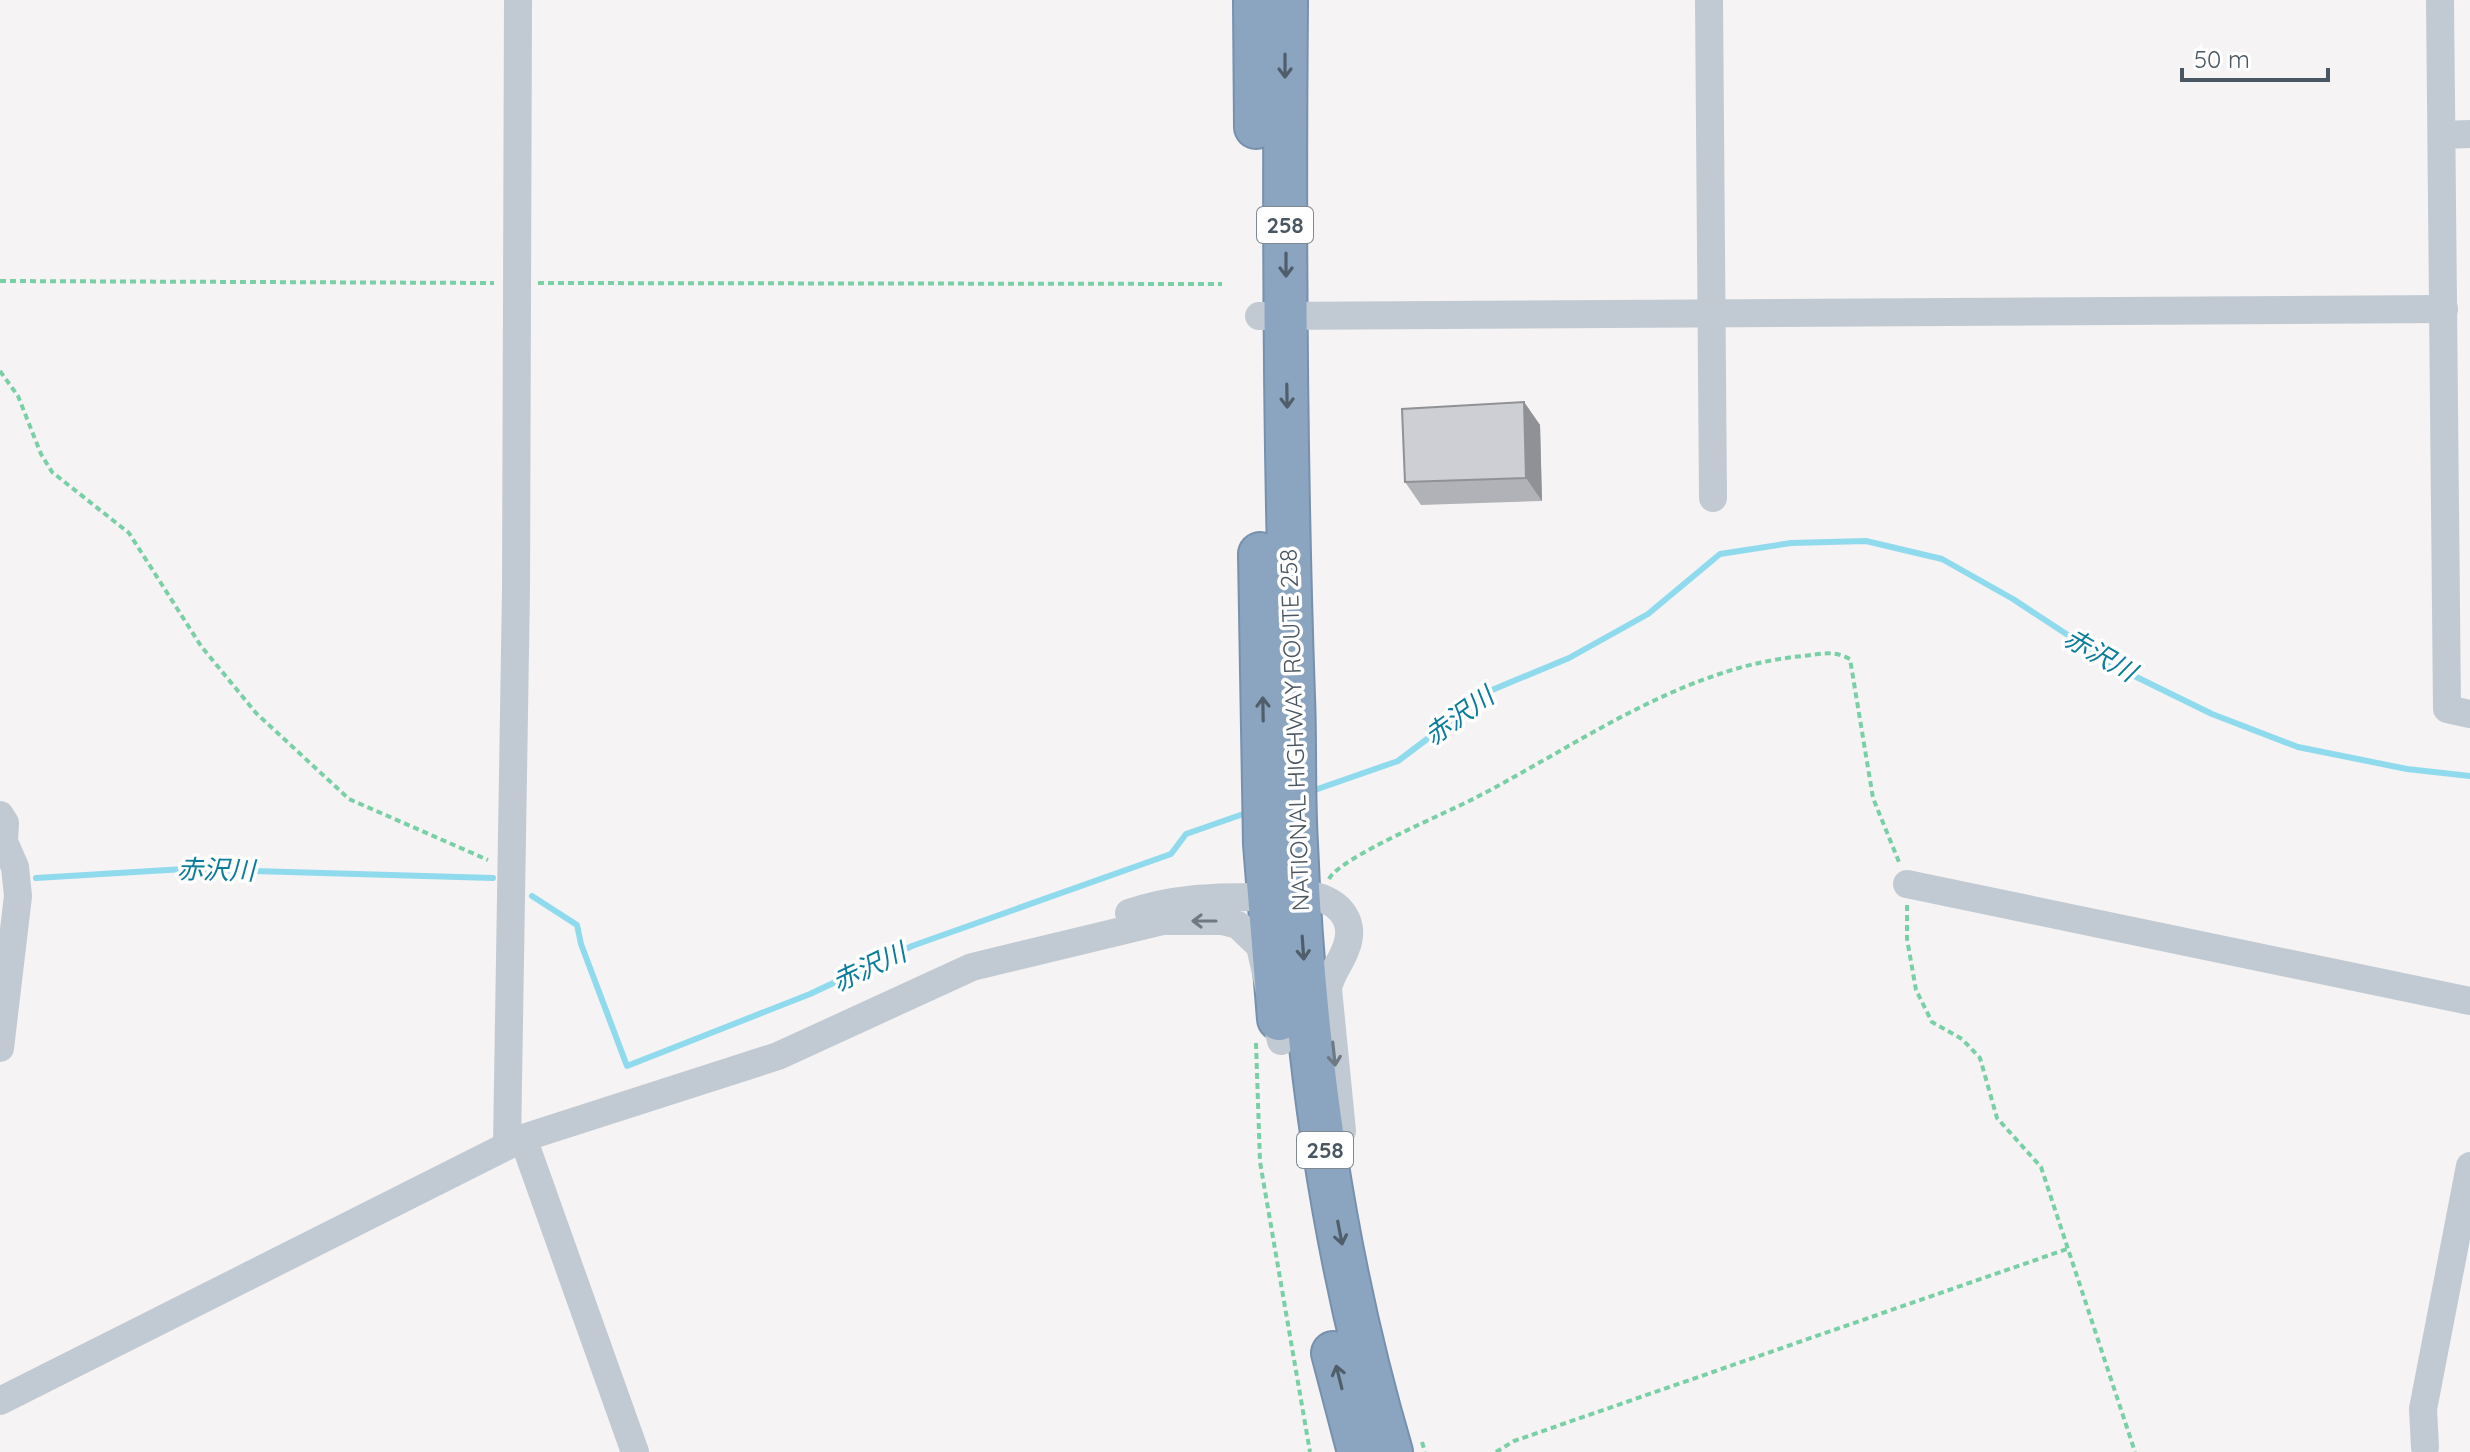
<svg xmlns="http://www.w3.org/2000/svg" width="2470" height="1452" font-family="Quicksand,'Noto Sans JP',sans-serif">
	<rect width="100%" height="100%" fill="#f5f3f3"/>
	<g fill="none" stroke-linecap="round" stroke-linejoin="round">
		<g stroke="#90daee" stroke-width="6">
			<path d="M 1309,792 L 1398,761 L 1492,690 L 1569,658 L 1648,614 L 1720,554 L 1791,543 L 1866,541 L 1942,559 L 2013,599 L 2118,668 L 2212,714 L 2298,747 L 2407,769 L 2470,776"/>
			<path d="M 36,878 L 184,869 L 493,878"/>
			<path d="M 532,896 L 577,925 L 581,944 L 627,1066 L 810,994 L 912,946 L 1171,854 L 1186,834 L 1249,812"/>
		</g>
		<defs>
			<g id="highway">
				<path d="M 1255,0 L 1256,127"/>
				<path d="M 1286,0 C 1284,232 1285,465 1293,697 C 1295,746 1293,795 1296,844 C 1304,1049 1333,1255 1391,1452"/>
				<path d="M 1260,554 L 1265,844 L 1279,1019"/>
				<path d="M 1333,1353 L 1359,1452"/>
			</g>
		</defs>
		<use href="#highway" stroke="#7690ad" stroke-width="46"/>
		<g stroke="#7ad0a6" stroke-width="4" stroke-dasharray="6 4" stroke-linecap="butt">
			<path d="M 0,281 L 494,283"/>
			<path d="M 538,283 L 1222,284"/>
			<path d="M 0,371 L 18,396 L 41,454 L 52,472 L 129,533 L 201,646 L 256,713 L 349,799 L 488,860"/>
			<path d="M 1329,879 C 1340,857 1449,812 1477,797 C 1581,743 1683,667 1803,656 C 1821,654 1834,650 1850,659 L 1873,798 L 1899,862"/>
			<path d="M 1907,905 L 1907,939 L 1916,990 L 1932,1022 L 1962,1039 L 1980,1058 L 1997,1118 L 2041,1167 L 2135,1452"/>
			<path d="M 1256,1043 L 1260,1162 L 1310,1452"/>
			<path d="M 1422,1442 L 1425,1452"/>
			<path d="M 1496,1452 L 1514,1441 L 2070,1248"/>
		</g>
		<g stroke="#c1cad2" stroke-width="28">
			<path d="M 1709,0 L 1713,498"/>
			<path d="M 2440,0 L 2447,709 L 2470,714"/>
			<path d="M 2442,135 L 2470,134"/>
			<path d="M 1259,316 L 2444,309"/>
			<path d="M 0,815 L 5,823 L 4,842 L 15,867 L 18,896 L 0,1048"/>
			<path d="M 1907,884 L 2470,1001"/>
			<path d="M 1307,895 C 1334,897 1358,918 1346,948 C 1341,963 1330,974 1328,989 L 1342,1131"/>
			<path d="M 1129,913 C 1172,898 1212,897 1258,897"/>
			<path d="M 523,1138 L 635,1452"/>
			<path d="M 507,1145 L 516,589 L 518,0"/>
			<path d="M 0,1401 L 523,1138 L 778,1056 L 972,967 L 1163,921 L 1222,921 L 1238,925 L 1260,946 L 1281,1041"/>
			<path d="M 2425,1447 L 2423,1409 L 2470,1166"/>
		</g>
		<use href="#highway" stroke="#8ba5c1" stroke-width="42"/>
	</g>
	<path fill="#b0b2b7" d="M 1524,402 L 1540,425 L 1542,501 L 1421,505 L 1405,482 Z"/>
	<path fill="#909195" d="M 1524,402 L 1540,425 L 1542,501 L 1526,478 Z"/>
	<path fill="#cdcfd5" stroke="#909195" stroke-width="2" d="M 1524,402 L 1526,478 L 1405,482 L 1402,409 Z"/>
	<defs><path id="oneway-shaft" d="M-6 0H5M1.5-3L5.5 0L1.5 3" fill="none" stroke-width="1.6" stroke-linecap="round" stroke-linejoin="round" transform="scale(2)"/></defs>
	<g stroke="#505e6b">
		<use href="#oneway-shaft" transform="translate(1285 66) rotate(90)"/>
		<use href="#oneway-shaft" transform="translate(1286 265) rotate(90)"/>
		<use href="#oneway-shaft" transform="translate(1287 396) rotate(89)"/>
		<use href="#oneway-shaft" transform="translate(1263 709) rotate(-91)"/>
		<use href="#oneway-shaft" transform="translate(1303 948) rotate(86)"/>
		<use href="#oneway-shaft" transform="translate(1340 1233) rotate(79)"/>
		<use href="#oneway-shaft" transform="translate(1339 1377) rotate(-104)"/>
	</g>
	<g stroke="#6e7983">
		<use href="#oneway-shaft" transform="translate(1204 921) rotate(-180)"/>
		<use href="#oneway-shaft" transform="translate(1334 1054) rotate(84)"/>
	</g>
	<g text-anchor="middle" stroke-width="7" stroke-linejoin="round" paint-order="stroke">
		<g fill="#fff" stroke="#808990" stroke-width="2">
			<rect x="1257" y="207" width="56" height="36" rx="6"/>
			<rect x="1297" y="1132" width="56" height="36" rx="6"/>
		</g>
		<g font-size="22" font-weight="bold" fill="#4a5661">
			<text x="1285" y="233">258</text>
			<text x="1325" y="1158">258</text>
		</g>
		<g font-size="24" fill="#4a5661" stroke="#fff">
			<text transform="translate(1295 730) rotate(-92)" y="8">NATIONAL HIGHWAY ROUTE 258</text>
		</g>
		<g font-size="26" font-style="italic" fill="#0c7c9b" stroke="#fff">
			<text transform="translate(2100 655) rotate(30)" y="9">赤沢川</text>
			<text transform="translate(1459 716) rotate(-36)" y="9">赤沢川</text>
			<text transform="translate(216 870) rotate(1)" y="9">赤沢川</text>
			<text transform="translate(869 967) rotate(-25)" y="9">赤沢川</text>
		</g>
	</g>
	<path d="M2182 68v12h146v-12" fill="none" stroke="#4a5661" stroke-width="4"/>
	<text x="2194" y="68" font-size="24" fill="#4a5661" stroke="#ffffff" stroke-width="6" paint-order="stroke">50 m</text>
</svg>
